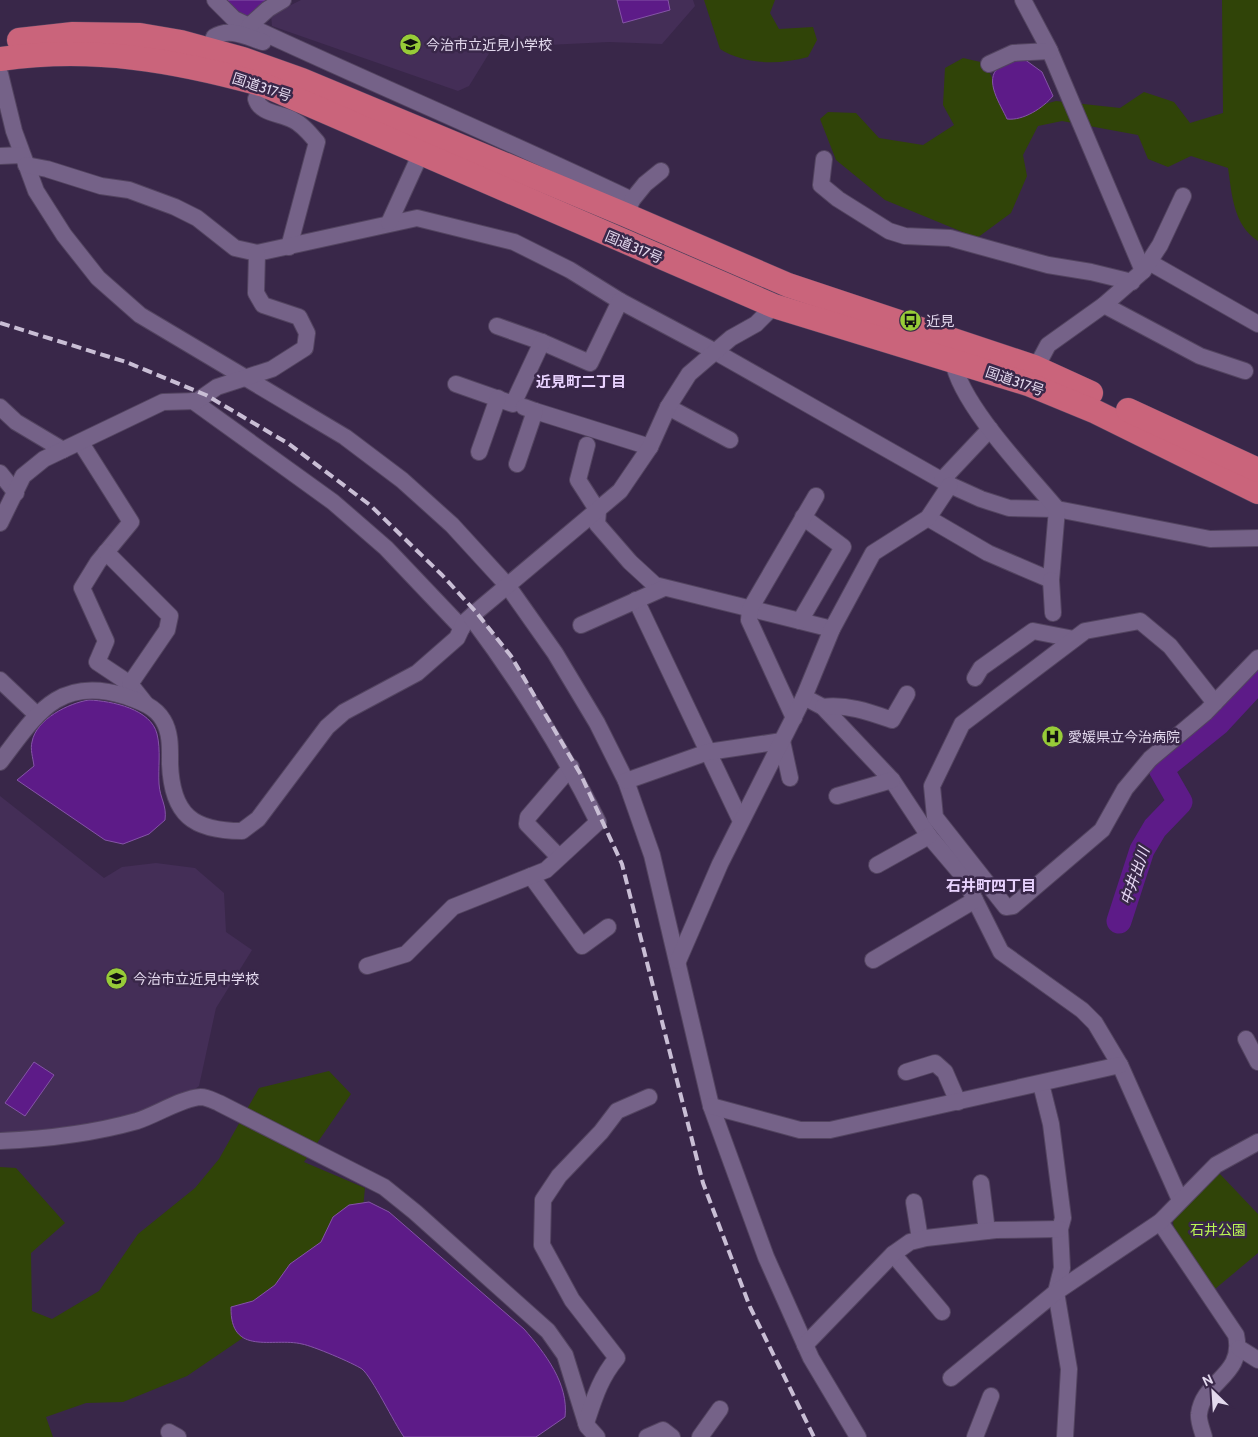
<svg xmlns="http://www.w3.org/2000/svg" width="1258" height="1437" font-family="Cabin,'Noto Sans JP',sans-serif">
	<rect width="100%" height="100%" fill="#392749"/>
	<g fill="#442e57">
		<path d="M 301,0 L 693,0 L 695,6 L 662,44 L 609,42 L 527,46 L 501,34 L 469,86 L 458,91 L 272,26 L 271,15 Z"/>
		<path d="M 0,796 L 104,878 L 122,867 L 156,863 L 195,868 L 224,893 L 226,932 L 252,950 L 216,1008 L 199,1086 L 182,1098 L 97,1127 L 0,1136 Z"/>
	</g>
	<g fill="#304408">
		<path d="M 704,0 L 775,0 L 770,13 L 779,29 L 813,27 L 817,40 L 808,57 C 779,65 746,65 720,49 Z"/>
		<path d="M 1222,0 L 1258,0 L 1258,241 C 1233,225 1232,194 1228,168 L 1191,156 L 1168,167 L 1148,159 L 1138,135 L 1062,121 L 1038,126 L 1023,155 L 1027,176 L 1011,213 L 977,238 L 885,200 L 836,160 L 820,119 L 828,112 L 856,113 L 879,138 L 923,145 L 954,125 L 943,105 L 945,68 L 963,58 L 985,63 L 1009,114 L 1056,101 L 1120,108 L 1144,92 L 1174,102 L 1190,123 L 1223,113 Z"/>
		<path d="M 329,1071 L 351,1094 L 304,1162 L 365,1188 L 362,1218 L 259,1327 L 187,1376 L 123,1402 L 86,1403 L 46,1417 L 53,1437 L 0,1437 L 0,1167 L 16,1168 L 65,1223 L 31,1253 L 32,1311 L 52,1319 L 99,1291 L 138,1234 L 195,1188 L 219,1159 L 259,1088 Z"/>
		<path d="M 1219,1173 L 1258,1214 L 1258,1253 L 1215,1289 L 1174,1232 L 1173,1220 Z"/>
	</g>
	<g fill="#5d1b88" stroke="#8554a7">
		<path d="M 222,0 L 267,0 L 249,17 L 243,18 Z"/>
		<path d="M 617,0 L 668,0 L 670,10 L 623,23 Z"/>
		<path d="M 1018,59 L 1024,59 L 1042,72 L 1053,96 C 1043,108 1023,121 1007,119 C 1001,105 983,80 999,67 C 1004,64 1012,62 1018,59 Z"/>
		<path d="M 89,700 C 112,701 151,709 157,734 C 161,750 158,768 159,784 C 160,799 167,805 165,820 L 149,834 L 123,844 L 105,840 L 17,780 L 34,766 C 33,758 30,749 32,742 C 36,719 69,703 89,700 Z"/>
		<path d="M 34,1062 L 54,1075 L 25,1116 L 5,1103 Z"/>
		<path d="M 369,1202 L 389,1212 L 524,1329 C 545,1353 569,1384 565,1417 L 536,1437 L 404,1437 C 394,1423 372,1377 362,1369 C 353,1363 313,1346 302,1344 C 273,1337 230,1357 231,1307 L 253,1301 L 275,1285 L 290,1264 L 321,1242 L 333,1217 L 349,1205 Z"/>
	</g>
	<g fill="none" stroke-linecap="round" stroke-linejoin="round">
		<path stroke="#5d1b88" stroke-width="25" d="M 1119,921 L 1142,850 L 1155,828 L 1180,802 L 1161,769 L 1218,723 L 1258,680"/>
		<defs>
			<g id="minor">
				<path d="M 215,0 L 234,19 C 366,81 500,137 632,200 L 626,215"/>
				<path d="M 1023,0 L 1049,49 L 1143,271"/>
				<path d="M 249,26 L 268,9 L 283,0"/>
				<path d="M 209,60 L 214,37 C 229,27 247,37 263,42"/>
				<path d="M 989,64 L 1013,53 L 1050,51"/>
				<path d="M 0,74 L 14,131 L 36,191 L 64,235 L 98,278 L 140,315 L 345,437 L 402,480 L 452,525 L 507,585 L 555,653 L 597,723 L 626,781 L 652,855 L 711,1106 L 766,1257 L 811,1358 L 858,1437"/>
				<path d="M 268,78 L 256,99 C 260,114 281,113 293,120 C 302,124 310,134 317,142 L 289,247"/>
				<path d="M 0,156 L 22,155"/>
				<path d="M 824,159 L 821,185 L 838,199 L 889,231 L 905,236 L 950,238 L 1048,265 L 1091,272 L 1132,282"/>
				<path d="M 26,165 L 47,169 L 101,186 L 129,190 L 175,207 L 197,218 L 235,248 L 257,253 L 417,218 L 514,242 L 570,270 L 620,301"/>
				<path d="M 632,200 L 645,184 L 661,171"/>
				<path d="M 389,223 L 421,153"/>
				<path d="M 1149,262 L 1258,324"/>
				<path d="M 1104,305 L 1200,356 L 1245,371"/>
				<path d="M 497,326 L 542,342 L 590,363 L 620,301 L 714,351 L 950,485 L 981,499 L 1009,508 L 1057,509 L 1210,539 L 1258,538"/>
				<path d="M 1031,377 L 1048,345 L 1104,305 L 1143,271 L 1160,245 L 1183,196"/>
				<path d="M 456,384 L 513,404 L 542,342"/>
				<path d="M 193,401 L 333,502 L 386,548 L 462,628"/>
				<path d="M 0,407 L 16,422 L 63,450"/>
				<path d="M 668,407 L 730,440"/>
				<path d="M 535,411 L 650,447"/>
				<path d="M 81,443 L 131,522 L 98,562 L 82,588 L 106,641 L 97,662 L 130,684 L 145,703"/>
				<path d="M 587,445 L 578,480 L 598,511 L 597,524 L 630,562 L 655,585 L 832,629"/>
				<path d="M 479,452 L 498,398"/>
				<path d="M 517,464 L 535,411 L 524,407"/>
				<path d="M 0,473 L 16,493"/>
				<path d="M 942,480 L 990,429"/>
				<path d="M 928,518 L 988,553 L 1051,580 L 1057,509 C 1027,473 961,405 953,361 L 957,353"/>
				<path d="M 0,523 L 23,476 L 44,459 L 163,402 L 197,401 L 217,387 L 272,369 L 305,348 L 307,333 L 299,317 L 263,305 L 256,293 L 257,253"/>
				<path d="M 106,552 L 170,616 L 167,630 L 130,684"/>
				<path d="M 1051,580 L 1053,613"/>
				<path d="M 636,600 L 739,817"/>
				<path d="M 800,621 L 843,547 L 803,517"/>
				<path d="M 581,625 L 664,588"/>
				<path d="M 975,678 L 981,668 L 1033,631 L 1074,639"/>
				<path d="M 0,680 L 36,714"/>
				<path d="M 804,697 L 823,707 L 892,780 L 929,836 L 963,876 L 1001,952 L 1082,1010 L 1095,1023 L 1120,1065 L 1180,1200"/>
				<path d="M 1215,703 L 1170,646 L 1140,621 L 1085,631 L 962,724 L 932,786 L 935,817 L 1006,907 L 1013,906 L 1102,830 L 1125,789 L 1150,759 L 1206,712 L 1258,658"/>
				<path d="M 823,707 C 847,704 869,712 892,720 L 907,694"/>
				<path d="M 794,718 L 749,620 L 750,609 L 816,496"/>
				<path d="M 0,762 C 36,715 58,675 125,696 C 139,701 155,706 163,720 C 171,733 170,749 170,764 C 172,815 193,831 242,831 L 258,819 L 327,727 L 344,712 L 417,673 L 457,638 L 464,623 L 476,612 L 620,491 L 650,447 L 668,407 L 689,374 L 731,338 L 756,324 L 774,306"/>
				<path d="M 626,781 L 708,752 L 782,741 L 790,778"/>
				<path d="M 837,796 L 892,780"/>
				<path d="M 559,857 L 527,824 L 528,817 L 571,767"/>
				<path d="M 877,865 L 929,836"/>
				<path d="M 531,876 L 582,946 L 608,927"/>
				<path d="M 873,960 L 975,900"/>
				<path d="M 678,961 L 720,864 L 804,697 L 832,629 L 873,553 L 928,518 L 950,485"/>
				<path d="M 367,966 L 406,954 L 453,907 L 546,870 L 598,822 C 561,747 521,684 471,617"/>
				<path d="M 1246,1039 L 1258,1062"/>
				<path d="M 906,1072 L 935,1063 L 945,1072 L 958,1102"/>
				<path d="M 1041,1084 L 1051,1124 L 1063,1218 L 1060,1229 L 1062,1268 L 1056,1292 L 1069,1369 L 1065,1437"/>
				<path d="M 711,1106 L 800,1130 L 830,1130 L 1120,1065"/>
				<path d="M 0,1141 C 47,1139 91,1134 137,1121 C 156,1115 182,1098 201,1097 C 207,1097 214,1101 219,1103 L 384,1187 L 415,1212 L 548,1331 L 565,1355 L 587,1426 L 597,1437"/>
				<path d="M 981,1183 L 987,1231"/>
				<path d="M 914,1202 L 920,1239"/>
				<path d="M 1160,1222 L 1236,1335 C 1245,1376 1203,1380 1199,1414 C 1198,1420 1202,1430 1204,1437"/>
				<path d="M 893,1254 L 942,1312"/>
				<path d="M 805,1345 L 893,1254 L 910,1242 L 926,1238 L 996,1230 L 1060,1229"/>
				<path d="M 1239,1348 L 1258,1360"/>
				<path d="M 951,1378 L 1056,1292 L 1160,1222 L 1216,1165 L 1258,1142"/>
				<path d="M 586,1423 C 594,1399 600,1378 617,1358 L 572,1300 L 542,1245 L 543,1200 L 559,1176 L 601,1132 L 617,1111 L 649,1097"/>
				<path d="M 169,1432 L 178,1437"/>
				<path d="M 647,1437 L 663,1430 L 672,1437"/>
				<path d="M 700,1437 L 720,1409"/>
				<path d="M 975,1437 L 991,1396"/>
			</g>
			<g id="highway">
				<path d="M 19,40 L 73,34 L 140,35 L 181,42 L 243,59 L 302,80 L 626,215 L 788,285 L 1034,367 L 1091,393"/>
				<path d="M 0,59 C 93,46 174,60 264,85 L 774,306 L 1028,384 L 1096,412 L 1258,492"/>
				<path d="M 1128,410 L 1258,470"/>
			</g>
		</defs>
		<use href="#minor" stroke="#534460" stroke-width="18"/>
		<use href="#highway" stroke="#534460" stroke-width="25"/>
		<use href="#minor" stroke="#756288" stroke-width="16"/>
		<use href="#highway" stroke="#ca647b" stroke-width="24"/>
		<path stroke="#c9bed5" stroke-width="4" stroke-dasharray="10 5" stroke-linecap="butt" d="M 0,323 L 126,362 L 206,395 L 289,444 L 370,505 L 442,575 L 476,612 L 511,656 L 581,775 L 622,864 L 703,1183 L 750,1307 L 814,1437"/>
	</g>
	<defs>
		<symbol id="school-disc" viewBox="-11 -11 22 22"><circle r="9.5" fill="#97cc38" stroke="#392749"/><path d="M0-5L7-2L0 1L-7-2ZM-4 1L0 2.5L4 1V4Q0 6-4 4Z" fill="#111"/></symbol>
		<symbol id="bus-disc" viewBox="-11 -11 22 22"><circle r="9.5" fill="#97cc38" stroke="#392749"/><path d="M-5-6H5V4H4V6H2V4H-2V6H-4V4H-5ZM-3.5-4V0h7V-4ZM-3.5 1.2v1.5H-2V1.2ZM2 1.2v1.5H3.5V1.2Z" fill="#111"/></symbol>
		<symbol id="hospital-disc" viewBox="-11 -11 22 22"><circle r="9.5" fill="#97cc38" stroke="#392749"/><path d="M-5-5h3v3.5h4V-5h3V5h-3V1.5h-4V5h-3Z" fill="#111"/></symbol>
	</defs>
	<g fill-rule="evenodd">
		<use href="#school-disc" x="398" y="32" width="25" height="25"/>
		<use href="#bus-disc" x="898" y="308" width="25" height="25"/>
		<use href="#hospital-disc" x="1040" y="724" width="25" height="25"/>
		<use href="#school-disc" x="104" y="966" width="25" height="25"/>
	</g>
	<g text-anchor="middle" stroke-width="5" stroke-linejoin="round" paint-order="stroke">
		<g font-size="14" fill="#e3d9ee" stroke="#392749" text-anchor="start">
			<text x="426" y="50">今治市立近見小学校</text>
			<text x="926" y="326">近見</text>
			<text x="1068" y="742">愛媛県立今治病院</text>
			<text x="133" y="984">今治市立近見中学校</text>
		</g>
		<g font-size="14" fill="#e3d9ee" stroke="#392749">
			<text transform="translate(262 87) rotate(18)" y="5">国道317号</text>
			<text transform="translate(634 247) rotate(23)" y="5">国道317号</text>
			<text transform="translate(1015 381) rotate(19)" y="5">国道317号</text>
		</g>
		<g font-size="14" fill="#bbf853" stroke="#392749">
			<text x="1218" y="1235">石井公園</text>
		</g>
		<g font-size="15" font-weight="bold" fill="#e9d3ff" stroke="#392749">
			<text x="581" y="387">近見町二丁目</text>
			<text x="991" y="891">石井町四丁目</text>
		</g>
		<g font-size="15" font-style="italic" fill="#e9dbf7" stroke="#392749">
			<text transform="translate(1135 876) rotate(-71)" y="5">中井出川</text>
		</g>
	</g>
	<g transform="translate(1213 1392) rotate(335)" stroke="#392749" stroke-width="4" paint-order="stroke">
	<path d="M0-4L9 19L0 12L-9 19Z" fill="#e3d9ee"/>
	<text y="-8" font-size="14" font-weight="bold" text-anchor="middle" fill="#e3d9ee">N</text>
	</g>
</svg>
